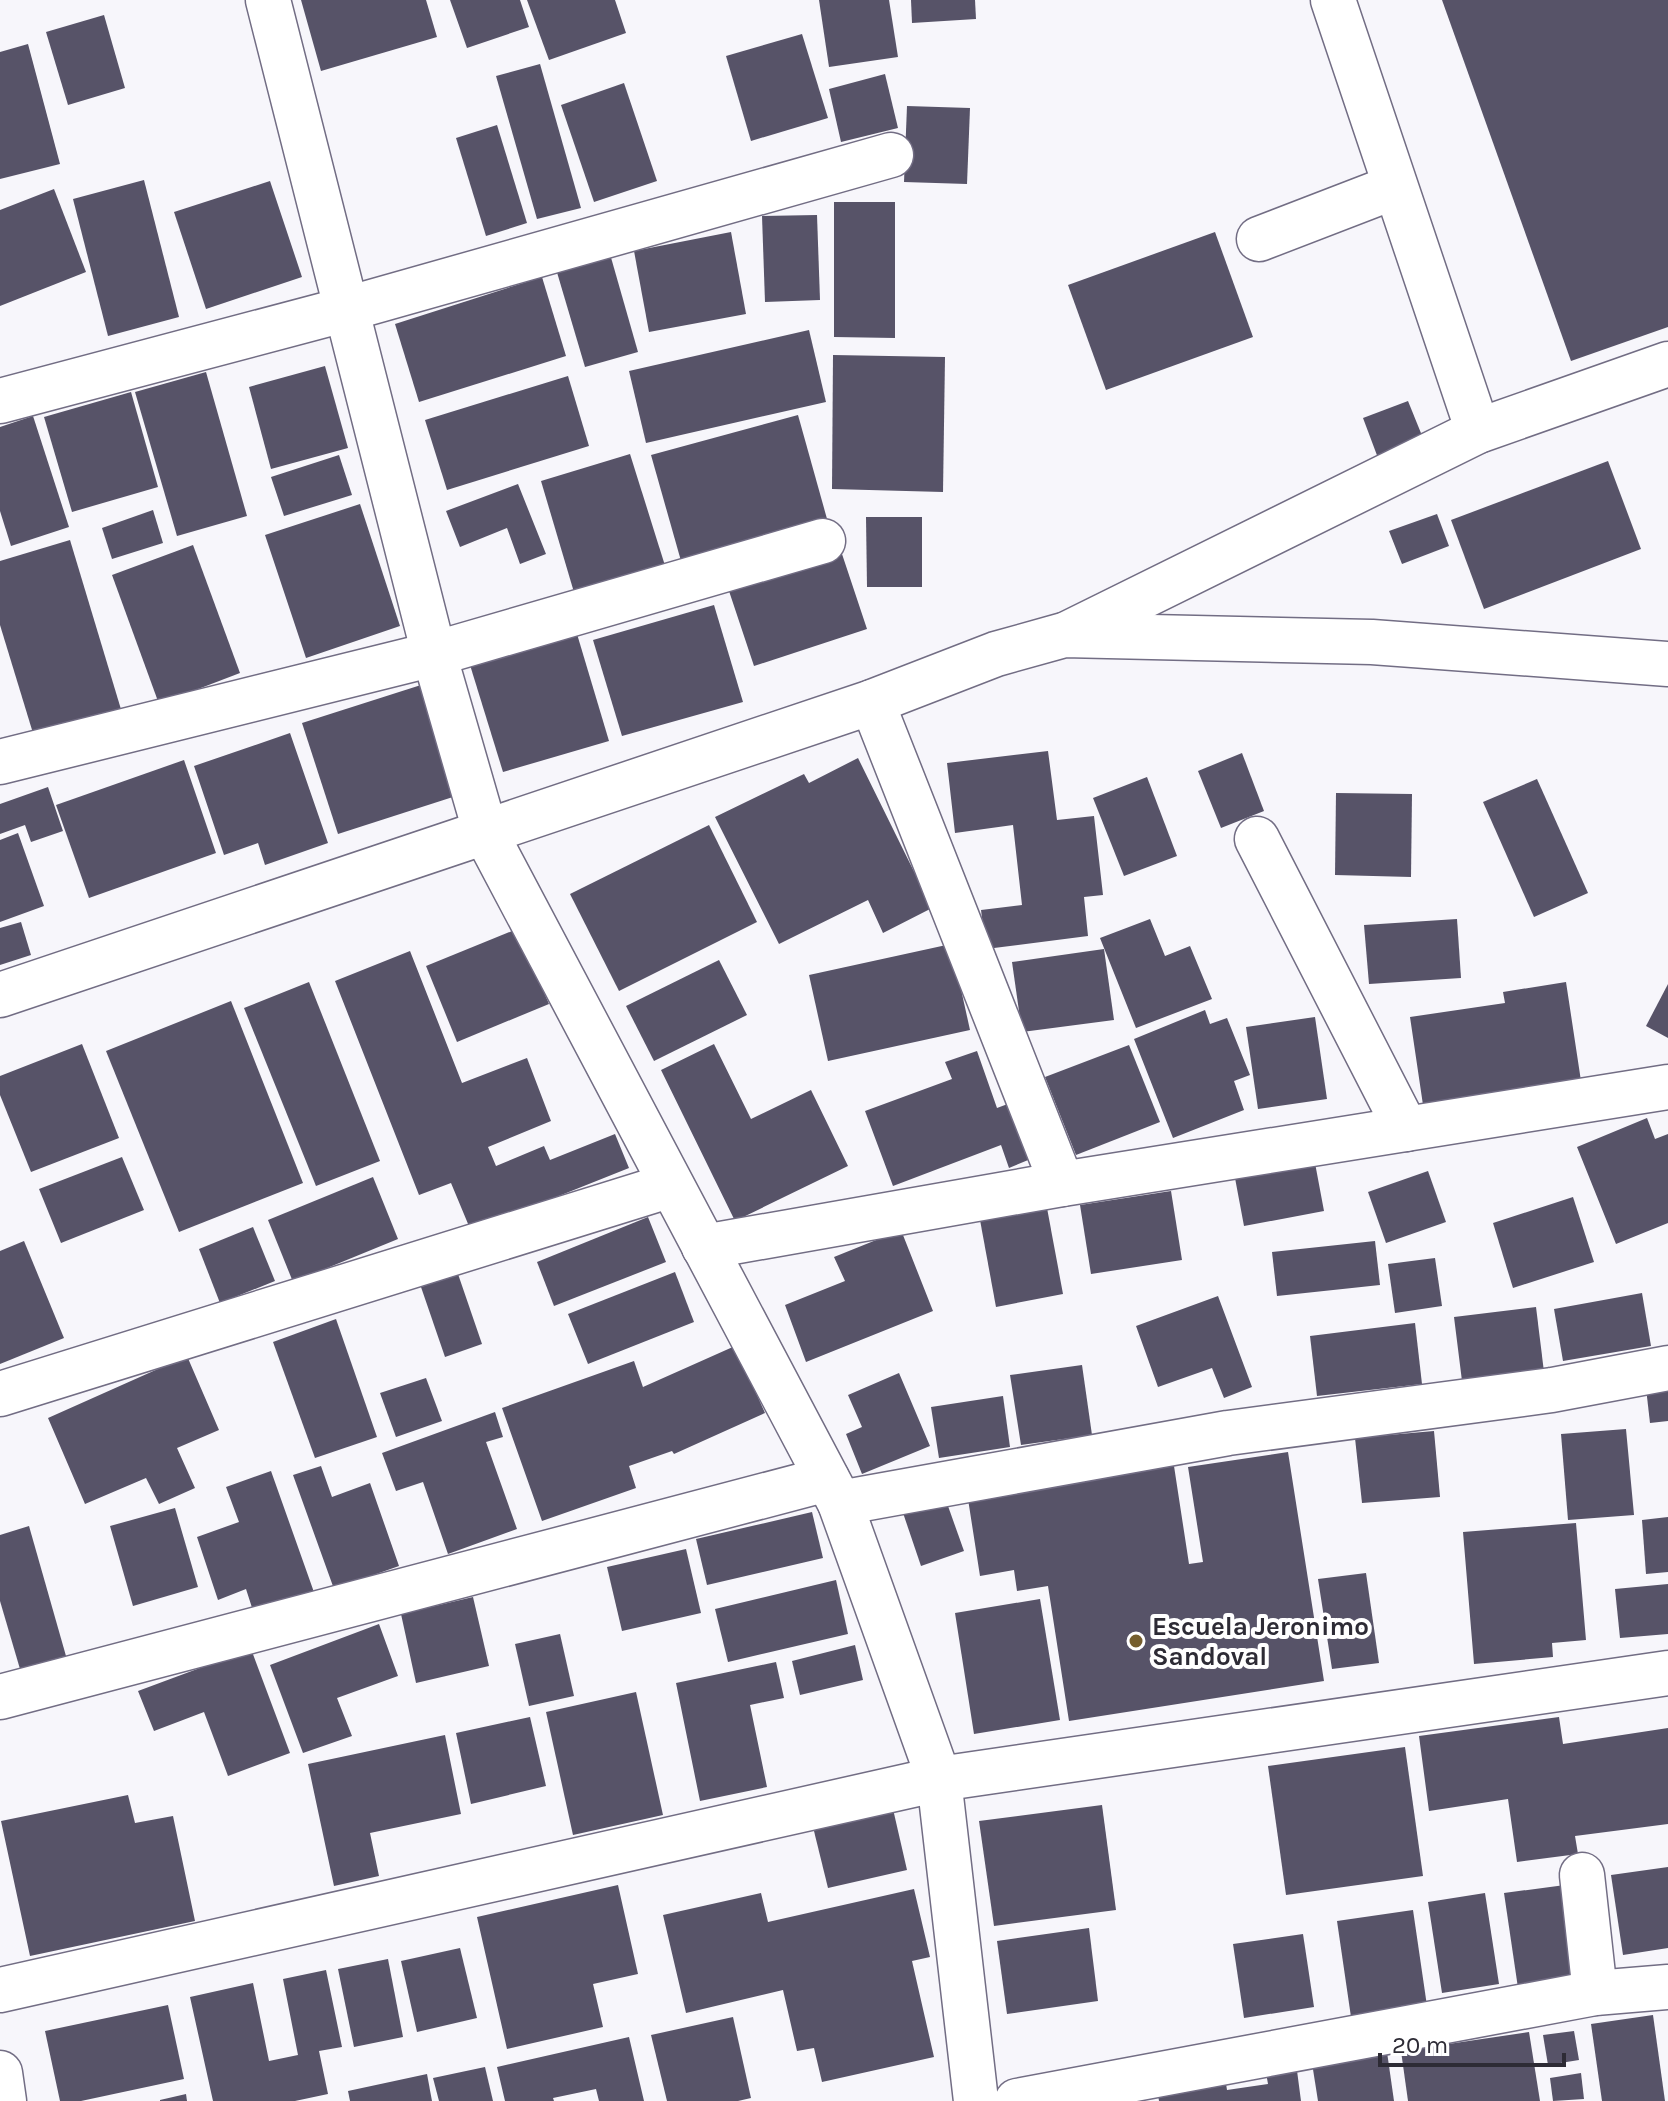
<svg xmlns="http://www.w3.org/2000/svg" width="1668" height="2101" font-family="Karla,sans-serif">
	<rect width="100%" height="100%" fill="#f7f6fb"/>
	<g fill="#575368">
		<path d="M 301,0 L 426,0 L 437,37 L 321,71 Z"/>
		<path d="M 450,0 L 520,0 L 529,27 L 467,48 Z"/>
		<path d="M 527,0 L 615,0 L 626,33 L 549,60 Z"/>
		<path d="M 819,0 L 889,0 L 898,57 L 829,67 Z"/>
		<path d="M 911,0 L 975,0 L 976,19 L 912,23 Z"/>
		<path d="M 1442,0 L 1668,0 L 1668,327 L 1571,361 Z"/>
		<path d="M 104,15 L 125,88 L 68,105 L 46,32 Z"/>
		<path d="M 802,34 L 828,118 L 751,141 L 726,56 Z"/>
		<path d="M 28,44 L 60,164 L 0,179 L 0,52 Z"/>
		<path d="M 540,64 L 581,208 L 537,219 L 496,76 Z"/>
		<path d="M 885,74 L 898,128 L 841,142 L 829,89 Z"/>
		<path d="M 624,83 L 657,181 L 594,202 L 561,105 Z"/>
		<path d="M 907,106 L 970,108 L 967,184 L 904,182 Z"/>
		<path d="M 497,125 L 527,223 L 486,236 L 456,138 Z"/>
		<path d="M 144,180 L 179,317 L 108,336 L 73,199 Z"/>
		<path d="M 270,181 L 302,277 L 206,309 L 174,212 Z"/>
		<path d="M 54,189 L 86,272 L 0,306 L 0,210 Z"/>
		<path d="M 834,202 L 895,202 L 895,338 L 834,337 Z"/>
		<path d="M 817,215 L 820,300 L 765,302 L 762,216 Z"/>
		<path d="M 731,232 L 746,314 L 649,332 L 634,251 Z"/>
		<path d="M 1215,232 L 1253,337 L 1106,390 L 1068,285 Z"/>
		<path d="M 610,254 L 638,352 L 585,367 L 556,269 Z"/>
		<path d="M 542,277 L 566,356 L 419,402 L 395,324 Z"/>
		<path d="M 809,330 L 826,402 L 646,443 L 629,371 Z"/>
		<path d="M 833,355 L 945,357 L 943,492 L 832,489 Z"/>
		<path d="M 325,366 L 348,448 L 271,469 L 249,387 Z"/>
		<path d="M 206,372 L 247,516 L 177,536 L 135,392 Z"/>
		<path d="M 568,376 L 589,446 L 447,490 L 425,420 Z"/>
		<path d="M 131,392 L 158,487 L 72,512 L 44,417 Z"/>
		<path d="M 1408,401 L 1427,448 L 1381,466 L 1363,418 Z"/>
		<path d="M 798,415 L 829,526 L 683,568 L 651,455 Z"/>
		<path d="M 33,416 L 69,527 L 11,546 L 0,511 L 0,427 Z"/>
		<path d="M 630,454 L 667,572 L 576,599 L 541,481 Z"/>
		<path d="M 339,455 L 352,495 L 284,516 L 271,477 Z"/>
		<path d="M 1608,461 L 1641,549 L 1484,609 L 1451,520 Z"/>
		<path d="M 518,484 L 546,554 L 520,564 L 507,528 L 460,547 L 446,511 Z"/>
		<path d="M 360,504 L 400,626 L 306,658 L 265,535 Z"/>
		<path d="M 153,510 L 163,543 L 112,559 L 102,528 Z"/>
		<path d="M 1437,514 L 1449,546 L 1402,564 L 1389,531 Z"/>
		<path d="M 866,517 L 922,517 L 922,587 L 867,587 Z"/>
		<path d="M 70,540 L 123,716 L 36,743 L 0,625 L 0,561 Z"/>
		<path d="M 193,545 L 240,673 L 159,704 L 112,575 Z"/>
		<path d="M 841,551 L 867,629 L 754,666 L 728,588 Z"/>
		<path d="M 714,605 L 743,702 L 622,736 L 593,640 Z"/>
		<path d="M 577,634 L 609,741 L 503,772 L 470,665 Z"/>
		<path d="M 421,685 L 456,796 L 338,834 L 302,723 Z"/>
		<path d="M 290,733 L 328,843 L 265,865 L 258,843 L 224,855 L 194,766 Z"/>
		<path d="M 1048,751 L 1057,820 L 1094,816 L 1103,895 L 1084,897 L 1088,936 L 986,949 L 981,910 L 1022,905 L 1013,825 L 955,833 L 947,763 Z"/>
		<path d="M 1242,753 L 1264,811 L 1221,828 L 1198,771 Z"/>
		<path d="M 858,758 L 932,908 L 883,933 L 868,900 L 779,944 L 715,817 L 804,774 L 809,783 Z"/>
		<path d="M 184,760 L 216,853 L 89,898 L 56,805 Z"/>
		<path d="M 1147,777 L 1177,856 L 1124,876 L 1093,798 Z"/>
		<path d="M 1537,779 L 1588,893 L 1534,917 L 1483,802 Z"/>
		<path d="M 48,787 L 63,831 L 31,842 L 25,825 L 0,834 L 0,804 Z"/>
		<path d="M 1336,793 L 1412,794 L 1411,877 L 1335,875 Z"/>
		<path d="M 709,825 L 757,922 L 619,991 L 570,894 Z"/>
		<path d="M 18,833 L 44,906 L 0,922 L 0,840 Z"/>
		<path d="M 1150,919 L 1165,956 L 1190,946 L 1212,999 L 1136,1028 L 1100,938 Z"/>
		<path d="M 1457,919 L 1461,978 L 1369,984 L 1364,925 Z"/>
		<path d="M 21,922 L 31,955 L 0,965 L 0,928 Z"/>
		<path d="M 517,929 L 549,1004 L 457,1042 L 426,966 Z"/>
		<path d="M 951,944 L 970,1030 L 828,1061 L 809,975 Z"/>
		<path d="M 1104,949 L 1114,1020 L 1022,1032 L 1012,962 Z"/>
		<path d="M 410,951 L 462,1083 L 527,1058 L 551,1121 L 488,1147 L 496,1166 L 544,1146 L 550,1160 L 615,1134 L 629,1168 L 471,1231 L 451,1183 L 419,1195 L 335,981 Z"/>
		<path d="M 719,960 L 747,1015 L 654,1061 L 626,1006 Z"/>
		<path d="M 309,982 L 380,1161 L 316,1186 L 244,1008 Z"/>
		<path d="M 1566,982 L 1581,1081 L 1423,1105 L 1410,1017 L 1505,1003 L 1503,992 Z"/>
		<path d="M 1668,984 L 1668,1038 L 1646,1026 Z"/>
		<path d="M 231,1001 L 303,1183 L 179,1232 L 106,1051 Z"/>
		<path d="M 1205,1010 L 1210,1024 L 1227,1018 L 1250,1075 L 1234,1081 L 1244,1110 L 1173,1138 L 1134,1039 Z"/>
		<path d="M 1315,1017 L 1327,1099 L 1258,1109 L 1246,1027 Z"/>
		<path d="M 82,1044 L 119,1138 L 31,1172 L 0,1095 L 0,1076 Z"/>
		<path d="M 714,1044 L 751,1119 L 811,1090 L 848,1166 L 735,1221 L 661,1070 Z"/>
		<path d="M 1129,1045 L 1160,1122 L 1076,1155 L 1045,1077 Z"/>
		<path d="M 977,1051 L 997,1108 L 1013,1102 L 1033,1158 L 1009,1168 L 1001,1145 L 893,1186 L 865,1111 L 952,1079 L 945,1062 Z"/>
		<path d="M 1647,1118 L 1655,1139 L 1668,1134 L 1668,1223 L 1616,1244 L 1577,1147 Z"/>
		<path d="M 122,1157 L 144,1210 L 61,1243 L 39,1189 Z"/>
		<path d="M 1315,1163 L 1324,1211 L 1244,1226 L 1235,1178 Z"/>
		<path d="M 1428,1171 L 1446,1222 L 1386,1243 L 1368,1192 Z"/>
		<path d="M 373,1177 L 398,1239 L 293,1282 L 268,1220 Z"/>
		<path d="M 1171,1191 L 1182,1260 L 1091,1274 L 1080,1205 Z"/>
		<path d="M 1573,1197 L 1594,1262 L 1513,1288 L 1493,1223 Z"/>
		<path d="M 1047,1208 L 1063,1294 L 996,1307 L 980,1220 Z"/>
		<path d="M 648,1217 L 666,1262 L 554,1306 L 537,1262 Z"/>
		<path d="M 253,1227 L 275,1281 L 220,1303 L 199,1249 Z"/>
		<path d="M 901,1230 L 933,1311 L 806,1362 L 785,1305 L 845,1281 L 834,1257 Z"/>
		<path d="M 24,1241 L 64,1338 L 0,1364 L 0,1251 Z"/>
		<path d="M 1375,1241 L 1380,1285 L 1277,1296 L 1272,1252 Z"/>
		<path d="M 1435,1258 L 1442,1306 L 1395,1313 L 1388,1264 Z"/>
		<path d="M 675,1272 L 694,1322 L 588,1364 L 568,1314 Z"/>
		<path d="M 458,1274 L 482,1344 L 445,1357 L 421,1287 Z"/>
		<path d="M 1642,1293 L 1651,1346 L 1563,1361 L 1554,1309 Z"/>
		<path d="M 1218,1296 L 1252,1387 L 1224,1398 L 1212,1368 L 1158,1387 L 1136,1326 Z"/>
		<path d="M 1536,1307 L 1544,1372 L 1462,1381 L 1454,1317 Z"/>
		<path d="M 336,1319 L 377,1437 L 315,1458 L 273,1342 Z"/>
		<path d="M 1415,1323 L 1422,1384 L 1317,1396 L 1310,1336 Z"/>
		<path d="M 735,1346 L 765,1413 L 674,1454 L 672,1451 L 629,1466 L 636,1488 L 542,1521 L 502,1408 L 634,1361 L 645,1393 L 643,1387 Z"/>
		<path d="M 187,1356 L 219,1430 L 177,1448 L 195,1488 L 159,1504 L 146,1478 L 85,1504 L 48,1418 Z"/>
		<path d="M 1082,1365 L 1092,1435 L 1021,1445 L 1010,1375 Z"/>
		<path d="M 899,1373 L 930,1446 L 862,1474 L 846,1434 L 862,1427 L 848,1395 Z"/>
		<path d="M 426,1378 L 442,1421 L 396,1437 L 380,1393 Z"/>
		<path d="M 1668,1386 L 1668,1421 L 1650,1423 L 1646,1388 Z"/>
		<path d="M 1003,1396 L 1010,1447 L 939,1458 L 931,1407 Z"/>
		<path d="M 495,1412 L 503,1437 L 486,1442 L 517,1529 L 448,1554 L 423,1482 L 396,1491 L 382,1453 Z"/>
		<path d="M 1626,1429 L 1634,1515 L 1568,1520 L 1561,1434 Z"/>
		<path d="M 1434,1431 L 1440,1497 L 1362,1503 L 1355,1438 Z"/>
		<path d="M 1288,1452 L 1324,1681 L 1069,1721 L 1048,1586 L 1017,1591 L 1014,1570 L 980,1576 L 968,1499 L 1174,1466 L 1189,1564 L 1203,1562 L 1188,1467 Z"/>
		<path d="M 321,1466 L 332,1497 L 370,1483 L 399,1566 L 334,1589 L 293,1475 Z"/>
		<path d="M 271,1471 L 315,1595 L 255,1617 L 246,1589 L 218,1600 L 197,1537 L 239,1522 L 226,1487 Z"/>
		<path d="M 943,1492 L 964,1551 L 921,1566 L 901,1507 Z"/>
		<path d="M 175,1508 L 198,1587 L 133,1606 L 110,1526 Z"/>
		<path d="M 812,1512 L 823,1558 L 707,1585 L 696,1539 Z"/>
		<path d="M 1668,1517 L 1668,1572 L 1646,1574 L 1642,1520 Z"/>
		<path d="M 1576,1523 L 1586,1640 L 1552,1643 L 1553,1657 L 1474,1664 L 1463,1532 Z"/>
		<path d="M 29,1526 L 66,1656 L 20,1669 L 0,1601 L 0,1535 Z"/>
		<path d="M 686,1549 L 701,1613 L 622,1631 L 607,1567 Z"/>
		<path d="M 1366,1573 L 1379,1663 L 1332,1669 L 1318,1579 Z"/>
		<path d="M 836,1580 L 848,1634 L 728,1662 L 715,1609 Z"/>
		<path d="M 1668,1584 L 1668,1634 L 1620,1638 L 1615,1589 Z"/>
		<path d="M 473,1597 L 489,1666 L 416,1683 L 401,1614 Z"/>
		<path d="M 1040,1599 L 1060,1720 L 974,1734 L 955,1613 Z"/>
		<path d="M 379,1624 L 398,1676 L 337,1698 L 352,1736 L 303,1753 L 270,1665 Z"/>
		<path d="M 560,1634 L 574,1696 L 529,1706 L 515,1644 Z"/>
		<path d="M 855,1645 L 863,1680 L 800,1695 L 792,1661 Z"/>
		<path d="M 251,1649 L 290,1753 L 228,1776 L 204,1712 L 154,1731 L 138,1691 Z"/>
		<path d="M 776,1662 L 784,1698 L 750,1705 L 767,1787 L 700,1801 L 676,1683 Z"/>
		<path d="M 636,1692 L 663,1815 L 573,1835 L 546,1712 Z"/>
		<path d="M 530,1717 L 546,1786 L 471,1804 L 456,1733 Z"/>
		<path d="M 1559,1717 L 1563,1744 L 1668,1728 L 1668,1824 L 1575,1836 L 1578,1854 L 1517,1862 L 1508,1799 L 1429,1811 L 1419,1736 Z"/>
		<path d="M 445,1735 L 461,1814 L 370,1833 L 379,1876 L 334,1886 L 308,1764 Z"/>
		<path d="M 1405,1747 L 1423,1876 L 1286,1895 L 1268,1766 Z"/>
		<path d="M 128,1795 L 135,1823 L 173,1816 L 195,1921 L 30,1956 L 1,1821 Z"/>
		<path d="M 1102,1805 L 1116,1910 L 994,1926 L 979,1821 Z"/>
		<path d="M 893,1809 L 907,1870 L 828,1888 L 813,1827 Z"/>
		<path d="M 1668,1867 L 1668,1948 L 1623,1955 L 1611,1875 Z"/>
		<path d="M 618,1885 L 638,1974 L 593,1984 L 603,2027 L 507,2049 L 477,1917 Z"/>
		<path d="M 1565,1885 L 1579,1979 L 1518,1988 L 1504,1893 Z"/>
		<path d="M 914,1889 L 930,1957 L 912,1961 L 934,2057 L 822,2082 L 814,2048 L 797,2051 L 783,1990 L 686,2013 L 663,1915 L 761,1893 L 768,1922 Z"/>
		<path d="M 1485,1893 L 1499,1984 L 1442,1993 L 1428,1902 Z"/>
		<path d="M 1413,1910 L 1427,2006 L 1351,2017 L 1337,1921 Z"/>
		<path d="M 1089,1928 L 1098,2001 L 1007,2014 L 997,1941 Z"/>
		<path d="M 1303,1934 L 1314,2007 L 1244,2018 L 1233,1944 Z"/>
		<path d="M 460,1948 L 477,2018 L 417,2032 L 401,1961 Z"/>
		<path d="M 388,1959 L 403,2037 L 354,2047 L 338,1969 Z"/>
		<path d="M 326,1970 L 342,2047 L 319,2051 L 328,2094 L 295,2101 L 213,2101 L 190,1997 L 253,1983 L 269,2061 L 298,2055 L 283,1979 Z"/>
		<path d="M 168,2005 L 184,2079 L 81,2101 L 60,2101 L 45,2031 Z"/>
		<path d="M 1653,2015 L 1665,2101 L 1602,2101 L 1591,2024 Z"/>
		<path d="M 733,2017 L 751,2098 L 738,2101 L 667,2101 L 651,2035 Z"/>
		<path d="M 1574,2031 L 1579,2060 L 1548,2065 L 1543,2035 Z"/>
		<path d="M 1529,2032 L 1540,2101 L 1408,2101 L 1401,2051 Z"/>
		<path d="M 629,2037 L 644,2101 L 599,2101 L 596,2089 L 553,2098 L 554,2101 L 505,2101 L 497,2067 Z"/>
		<path d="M 1387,2052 L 1394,2101 L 1318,2101 L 1312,2063 Z"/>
		<path d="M 1296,2063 L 1301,2101 L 1159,2101 L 1156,2082 L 1224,2071 L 1227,2090 L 1268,2084 L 1265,2067 Z"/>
		<path d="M 485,2067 L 493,2101 L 439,2101 L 433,2078 Z"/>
		<path d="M 1581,2073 L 1584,2099 L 1553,2101 L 1550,2078 Z"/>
		<path d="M 427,2074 L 432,2101 L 350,2101 L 348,2091 Z"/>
		<path d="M 186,2094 L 187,2101 L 160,2101 L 160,2100 Z"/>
	</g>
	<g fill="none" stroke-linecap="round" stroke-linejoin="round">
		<defs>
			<g id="minor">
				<path d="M 268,0 L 434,654 L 486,834 L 840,1503 L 939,1779 L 976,2101"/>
				<path d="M 1333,0 L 1478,431"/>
				<path d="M 1259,239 L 1394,187"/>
				<path d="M 0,401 L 347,309 L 891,155"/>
				<path d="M 1069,633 L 1478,431 L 1668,364"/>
				<path d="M 872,702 L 1062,1184"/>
				<path d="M 0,762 L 434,654 L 823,541"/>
				<path d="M 1257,839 L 1406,1129"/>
				<path d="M 0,995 L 872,702 L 996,654 L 1064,635 L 1372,642 L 1668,664"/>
				<path d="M 704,1247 L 1062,1184 L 1668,1087"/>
				<path d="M 0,1394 L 671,1185"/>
				<path d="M 840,1503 L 1228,1433 L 1552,1390 L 1668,1368"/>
				<path d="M 0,1697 L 827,1479"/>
				<path d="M 1582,1875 L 1595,1993"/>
				<path d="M 0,1990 L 939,1779 L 1668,1673"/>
				<path d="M 0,2073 L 4,2101"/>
				<path d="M 1017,2101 L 1595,1993 L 1668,1987"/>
			</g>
		</defs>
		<use href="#minor" stroke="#726d84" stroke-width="47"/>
		<use href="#minor" stroke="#fff" stroke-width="44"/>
	</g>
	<circle fill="#755e2e" stroke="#fff" stroke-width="3" cx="1136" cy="1641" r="8"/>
	<g text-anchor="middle" stroke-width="8" stroke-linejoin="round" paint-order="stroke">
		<g font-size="26" font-weight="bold" fill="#2d2b35" stroke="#fff" text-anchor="start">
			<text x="1152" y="1635">Escuela Jeronimo<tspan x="1152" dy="30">Sandoval</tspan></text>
		</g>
	</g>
	<path d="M1380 2053v12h184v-12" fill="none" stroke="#2d2b35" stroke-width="4"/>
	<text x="1392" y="2053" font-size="24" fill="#2d2b35" stroke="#ffffff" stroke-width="6" paint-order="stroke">20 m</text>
</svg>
